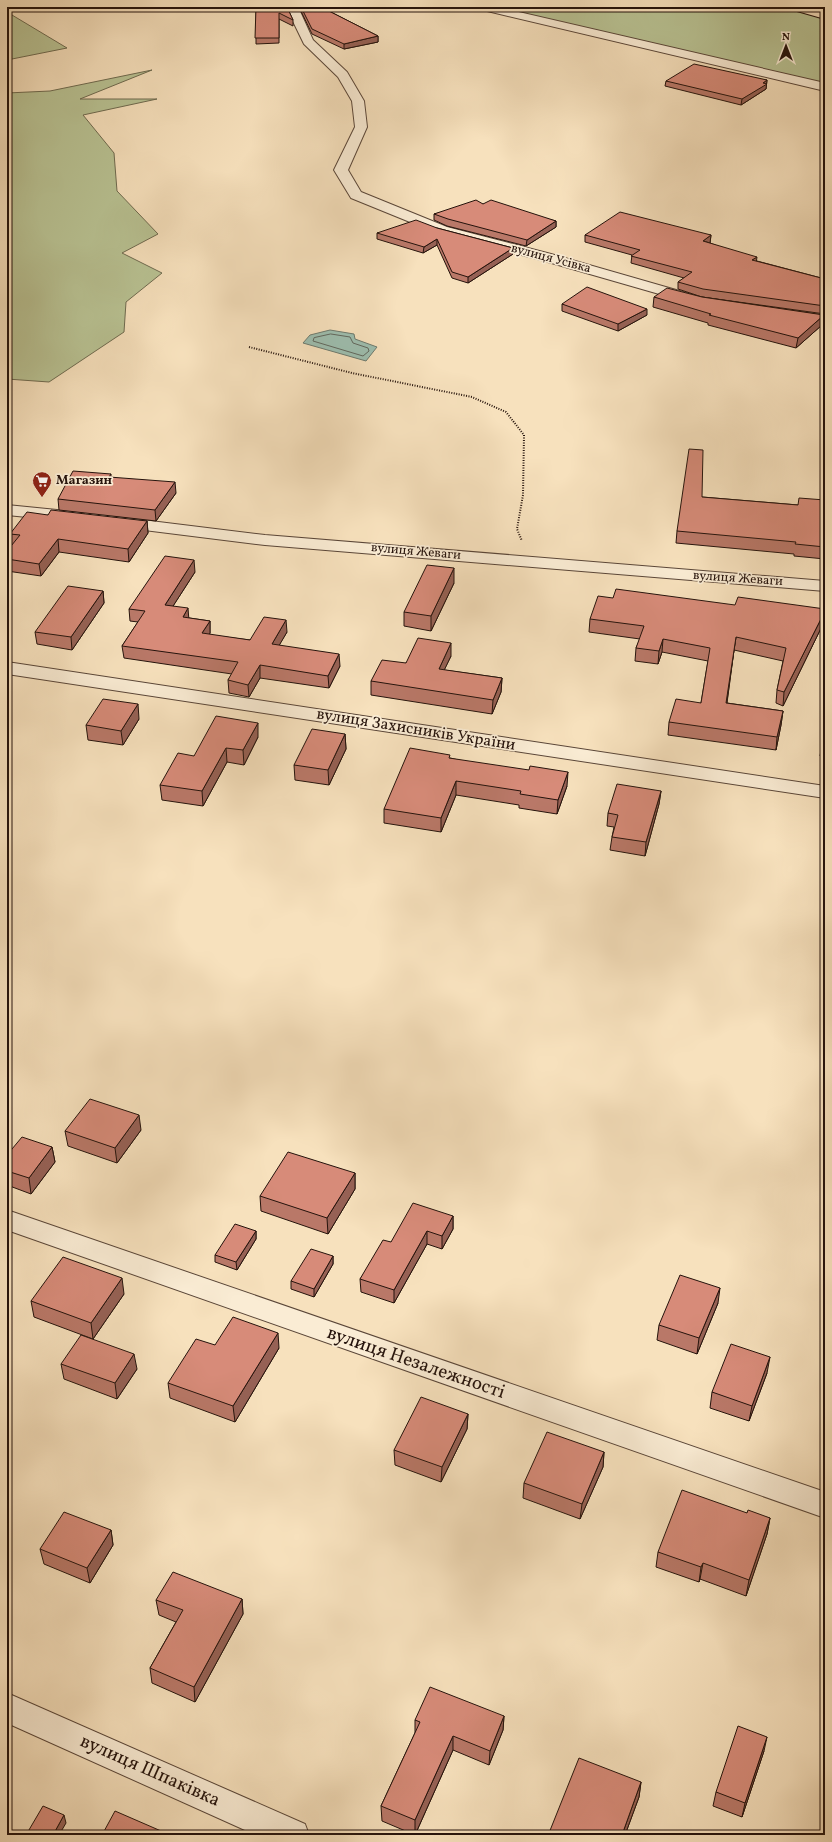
<svg xmlns="http://www.w3.org/2000/svg" width="832" height="1842" viewBox="0 0 832 1842" font-family="Vollkorn,serif">
	<rect width="100%" height="100%" fill="#f7e1bd"/>
	<filter id="stains"><feTurbulence type="fractalNoise" baseFrequency=".005" numOctaves="4"/><feColorMatrix values="0 0 0 0 .2 0 0 0 0 .09 0 0 0 0 .02 0 0 0 .5 -.17"/></filter>
	<radialGradient id="worn" r=".72"><stop offset=".6" stop-color="#630" stop-opacity="0"/><stop offset="1" stop-color="#630" stop-opacity=".3"/></radialGradient>
	<!-- green -->
	<path fill="#b9c394" stroke="#6f6b50" d="M483,7H825V87Z
		M7,12L67,48L7,60Z
		M152,70L80,99H157L83,115L114,153L117,191L158,234L122,253L162,273L126,302L124,332L49,382L7,379V93L50,91Z"/>
	<!-- water -->
	<path fill="#9dbeaf" stroke="#6d7a6e" d="M330,330L354,334L355,339L377,347L366,361L303,343L310,335Z"/>
	<g fill="none" stroke-linecap="round" stroke-linejoin="round">
		<!-- shore -->
		<path stroke="#61685e" stroke-width="1" d="M331,334L350,337L353,343L368,348L369,351L363,356L313,341L314,338Z"/>
		<!-- minor casing -->
		<g stroke="#5a4638" stroke-width="2">
			<path id="minor" d="M286,7H298L313,40L347,72L364,101L367,127L348,170L361,192L447,227L551,254L697,296L699,299L697,302H687L541,260L437,233L351,198L334,170L355,127L352,101L338,77L304,44Z
				M477,7H497L825,83V91L483,10Z
				M7,505L77,512L83,513L86,517L83,521L77,522L7,515Z
				M118,517L265,535L825,581V591L265,545L112,526L109,522L112,518Z
				M7,662L825,786V798L7,674Z
				M7,1210L825,1492V1518L7,1230Z
				M7,1693L305,1824L309,1835H256L7,1723Z"/>
		</g>
		<!-- primary casing -->
		<g stroke="#25130c" stroke-width="2">
			<path id="primary" d="M788,7H806L825,12V19L790,9Z"/>
		</g>
		<!-- path -->
		<path stroke="#25130c" stroke-width="2" stroke-dasharray="1 1.5" stroke-linecap="butt" d="M249,347L352,373L472,397L506,412L524,435L523,495L517,529L522,541"/>
		<!-- minor -->
		<use href="#minor" fill="#faecd4" fill-rule="evenodd"/>
		<!-- primary -->
		<use href="#primary" fill="#f7e1bd" fill-rule="evenodd"/>
	</g>
	<!-- wall -->
	<path fill="#b97868" stroke="#25130c" d="M254,7H287L293,20V26L279,19V43L256,44V8Z
		M299,7H321L378,36V42L344,49L312,34Z
		M767,80L766,89L741,105L665,86L666,81Z
		M483,204L556,221V227L526,246L447,226L434,220V214Z
		M437,228L513,248V254L468,283L452,278L437,245L423,253L377,239V233Z
		M585,235H711L710,243L757,261L825,279V314L702,297L678,289V282L684,278L631,263L632,255L585,242Z
		M654,297H702L824,315L822,325L796,348L708,325V323L653,307Z
		M562,304L647,315L618,331L562,311Z
		M111,474V477L176,493L156,521L59,510L58,499Z
		M702,497L798,505L825,500V559L794,556V554L676,543L677,531Z
		M48,515L147,521L148,533L129,562L59,552L41,576L7,571V551L11,545L10,534Z
		M195,572L173,606L189,618L210,621V633L209,635L250,640L287,632L279,645L340,666L329,688L260,678L249,697L229,693L228,680L232,674L124,658L122,646L138,622L130,621L129,609Z
		M454,583L431,631L404,626V612Z
		M103,591L104,603L72,650L37,644L35,632Z
		M613,598L824,622L783,706L776,703L777,690L783,661L734,650L727,703L783,711L781,725L776,750L668,735L669,722L701,703L708,661L662,652L658,664L635,661L636,648L640,639L589,632L590,619Z
		M451,656L444,670L502,678L501,692L492,714L371,695V681L406,663Z
		M139,719L123,745L88,740L86,725Z
		M825,728V757L820,756Z
		M345,734L346,749L329,785L295,780L294,765Z
		M258,737L244,765L227,762L203,806L162,800L160,785L194,756Z
		M450,758L567,786L557,814L519,808V805L456,795L441,832L384,823V809Z
		M661,791L659,804L645,856L610,850L612,837L614,827L607,826L608,813Z
		M141,1130L117,1163L68,1146L65,1131Z
		M52,1147L55,1162L31,1194L7,1185V1155Z
		M355,1173V1189L328,1234L261,1211L260,1196Z
		M453,1216V1229L442,1249L427,1244L394,1303L361,1292L360,1279L391,1242Z
		M256,1231V1239L237,1270L215,1262V1255Z
		M333,1256V1264L314,1297L291,1289V1281Z
		M124,1294L93,1339L34,1317L31,1301Z
		M718,1303L697,1354L657,1340L659,1325Z
		M215,1345L279,1348L235,1422L170,1398L168,1383Z
		M61,1364L137,1369L117,1399L64,1379Z
		M767,1373L749,1421L710,1408L712,1392Z
		M468,1414L467,1429L441,1482L395,1465L394,1450Z
		M604,1452L603,1467L580,1519L523,1498L524,1483Z
		M747,1513L770,1518L767,1534L746,1596L700,1579L699,1582L656,1567L658,1552Z
		M111,1530L113,1545L90,1583L44,1564L40,1549Z
		M242,1599L243,1614L195,1702L152,1683L150,1668L176,1622L159,1615L156,1600Z
		M504,1716L503,1730L489,1765L453,1750L415,1835L382,1821L381,1806L415,1733V1720Z
		M764,1751L742,1817L713,1806L716,1792Z
		M641,1782L639,1797L625,1835H549V1833Z"/>
	<!-- shaded-wall -->
	<path fill="#966155" stroke="#25130c" d="M378,36V42L344,49V44Z
		M767,80L766,89L741,105L742,99Z
		M556,221V227L526,246L527,240Z
		M711,235L710,243L703,241Z
		M437,239V245L423,253L424,247Z
		M513,248V254L468,283V277Z
		M757,257L756,264L752,260Z
		M647,309V315L618,331V324Z
		M824,315L822,325L796,348L798,338Z
		M175,482L176,493L156,521L155,510Z
		M147,521L148,533L129,562L128,549Z
		M58,539L59,552L41,576L39,564Z
		M194,560L195,572L166,617L165,605Z
		M454,568V583L431,631V616Z
		M103,591L104,603L72,650L71,637Z
		M188,608L189,621L183,617Z
		M825,611L824,622L783,706L784,692Z
		M286,620L287,632L273,656L272,644Z
		M210,621V633L203,646L202,633Z
		M736,637L734,650L725,716L726,703Z
		M663,639L662,652L658,664L659,651Z
		M451,643V656L438,683L439,669Z
		M339,654L340,666L329,688L328,676Z
		M260,665V678L249,697L248,685Z
		M9,670L11,685L7,690V673Z
		M502,678L501,692L492,714L493,700Z
		M138,704L139,719L123,745L121,731Z
		M783,711L781,725L776,750L777,737Z
		M258,723V737L244,765L243,750Z
		M345,734L346,749L329,785L328,770Z
		M226,748L227,762L203,806L202,791Z
		M568,772L567,786L557,814L558,800Z
		M456,781V795L441,832V818Z
		M661,791L659,804L645,856L646,842Z
		M139,1115L141,1130L117,1163L115,1148Z
		M52,1147L55,1162L31,1194L29,1178Z
		M355,1173V1189L328,1234L327,1218Z
		M453,1216V1229L442,1249V1236Z
		M256,1231V1239L237,1270L236,1262Z
		M427,1231V1244L394,1303V1290Z
		M333,1256V1264L314,1297V1289Z
		M122,1278L124,1294L93,1339L91,1323Z
		M720,1288L718,1303L697,1354L699,1338Z
		M278,1333L279,1348L235,1422L233,1406Z
		M134,1354L137,1369L117,1399L115,1383Z
		M770,1357L767,1373L749,1421L752,1406Z
		M468,1414L467,1429L441,1482L442,1467Z
		M604,1452L603,1467L580,1519L582,1504Z
		M770,1518L767,1534L746,1596L749,1580Z
		M111,1530L113,1545L90,1583L87,1568Z
		M703,1563L700,1579L699,1582L701,1567Z
		M242,1599L243,1614L195,1702L194,1687Z
		M504,1716L503,1730L489,1765L490,1751Z
		M453,1736V1750L415,1835V1820Z
		M767,1737L764,1751L742,1817L745,1803Z
		M641,1782L639,1797L625,1835H622Z
		M64,1815L66,1823L59,1835H53Z"/>
	<!-- building -->
	<path fill="#d78b79" stroke="#25130c" d="M256,7H287L293,20L279,13V38H255Z
		M301,7H321L378,36L344,44L312,29Z
		M694,64L767,80L763,83L767,84L742,99L666,81Z
		M476,200L483,204L491,200L556,221L527,240L448,219L434,214Z
		M620,212L711,235L703,241L757,257L752,260L825,279V306L703,289L678,282L692,272L631,256L640,250L585,235Z
		M416,220L437,228L513,248L468,277L452,272L437,239L424,247L377,233Z
		M587,287L647,309L618,324L562,304Z
		M667,288L702,297L824,315L798,338L709,315L711,314L654,297Z
		M689,449L703,450L702,497L798,505L799,498L825,500V547L795,544L796,542L677,531Z
		M73,471L111,474L109,477L175,482L155,510L58,499Z
		M51,510L147,521L128,549L58,539L39,564L7,559V551L20,535L10,534L27,512L48,515Z
		M165,556L194,560L165,605L188,608L183,617L210,621L202,633L250,640L264,617L286,620L272,644L339,654L328,676L260,665L248,685L228,680L238,662L122,646L145,611L129,609Z
		M427,565L454,568L431,616L404,612Z
		M68,586L103,591L71,637L35,632Z
		M616,589L735,605L738,597L825,609V611L784,692L777,690L786,648L736,637L726,703L783,711L777,737L669,722L676,699L701,703L710,648L663,639L659,651L636,648L644,626L590,619L598,596L613,598Z
		M418,638L451,643L439,669L502,678L493,700L371,681L382,660L406,663Z
		M103,699L138,704L121,731L86,725Z
		M216,716L258,723L243,750L226,748L202,791L160,785L178,753L194,756Z
		M825,728V742H822Z
		M312,729L345,734L328,770L294,765Z
		M410,748L450,755L449,758L529,770L530,766L568,772L558,800L520,794L521,791L456,781L441,818L384,809Z
		M617,784L661,791L646,842L612,837L618,815L608,813Z
		M90,1099L139,1115L115,1148L65,1131Z
		M22,1137L52,1147L29,1178L7,1171V1155Z
		M288,1152L355,1173L327,1218L260,1196Z
		M413,1203L453,1216L442,1236L427,1231L394,1290L360,1279L383,1240L391,1242Z
		M235,1224L256,1231L236,1262L215,1255Z
		M311,1249L333,1256L314,1289L291,1281Z
		M63,1257L122,1278L91,1323L31,1301Z
		M680,1275L720,1288L699,1338L659,1325Z
		M233,1317L278,1333L233,1406L168,1383L196,1339L215,1345Z
		M81,1335L134,1354L115,1383L61,1364Z
		M731,1344L770,1357L752,1406L712,1392Z
		M421,1397L468,1414L442,1467L394,1450Z
		M547,1432L604,1452L582,1504L524,1483Z
		M682,1490L747,1513L748,1510L770,1518L749,1580L703,1563L701,1567L658,1552Z
		M64,1512L111,1530L87,1568L40,1549Z
		M173,1572L242,1599L194,1687L150,1668L183,1610L156,1600Z
		M430,1687L504,1716L490,1751L453,1736L415,1820L381,1806L420,1722L415,1720Z
		M738,1726L767,1737L745,1803L716,1792Z
		M579,1758L641,1782L622,1835H555L549,1833Z
		M43,1806L64,1815L53,1835H26Z
		M115,1811L168,1834L167,1835H102Z"/>
	<!-- icons -->
	<defs>
		<g id="supermarket-pin" transform="scale(1)"><path d="M0 17L-7.5 6A9.5 9.5 0 1 1 7.5 6Z" fill="#8f2418" stroke="#faecd4"/><path d="M-6-5.5h2.5l.6 2H6L4.5 2H-2.5L-4.4-4H-6ZM-1.5 3.2a1.3 1.3 0 1 0 .1 0ZM3 3.2a1.3 1.3 0 1 0 .1 0Z" fill="#fff"/></g>
	</defs>
	<g fill-rule="evenodd">
		<use href="#supermarket-pin" x="42" y="481"/>
	</g>
	<g text-anchor="middle" dominant-baseline="central" stroke-width="3.5" stroke-linejoin="round" paint-order="stroke">
		<!-- far-street labels -->
		<g font-size="13" fill="#25130c" stroke="#faecd4">
			<text transform="translate(551 259) rotate(15)">вулиця Усівка</text>
			<text transform="translate(416 552) rotate(5)">вулиця Жеваги</text>
			<text transform="translate(738 579) rotate(4)">вулиця Жеваги</text>
		</g>
		<!-- far-poi labels -->
		<g font-size="13" font-weight="bold" fill="#25130c" stroke="#faecd4" text-anchor="start">
			<text x="56" y="481">Магазин</text>
		</g>
		<!-- street labels -->
		<g font-size="16" fill="#25130c" stroke="#faecd4">
			<text transform="translate(416 730) rotate(9)">вулиця Захисників України</text>
		</g>
		<!-- near-street labels -->
		<g font-size="19" fill="#25130c" stroke="#faecd4">
			<text transform="translate(416 1363) rotate(19)">вулиця Незалежності</text>
			<text transform="translate(150 1771) rotate(24)">вулиця Шпаківка</text>
		</g>
	</g>
	<!-- margin -->
	<rect width="832" height="1842" fill="none" stroke="#f7e1bd" stroke-width="24"/>
	<rect x="8" y="8" width="816" height="1826" fill="none" stroke="#25130c" stroke-width="2"/>
	<rect x="12" y="12" width="808" height="1818" fill="none" stroke="#25130c"/>
	<!-- north arrow -->
	<g transform="translate(786 46)" stroke="#faecd4" stroke-width="3" paint-order="stroke">
	<path d="M0-3L7 15L0 10L-7 15Z" fill="#25130c"/>
	<text y="-6" font-size="11" font-weight="bold" text-anchor="middle" fill="#25130c">N</text>
	</g>
	<rect width="100%" height="100%" filter="url(#stains)"/>
	<rect width="100%" height="100%" fill="url(#worn)"/>
</svg>
